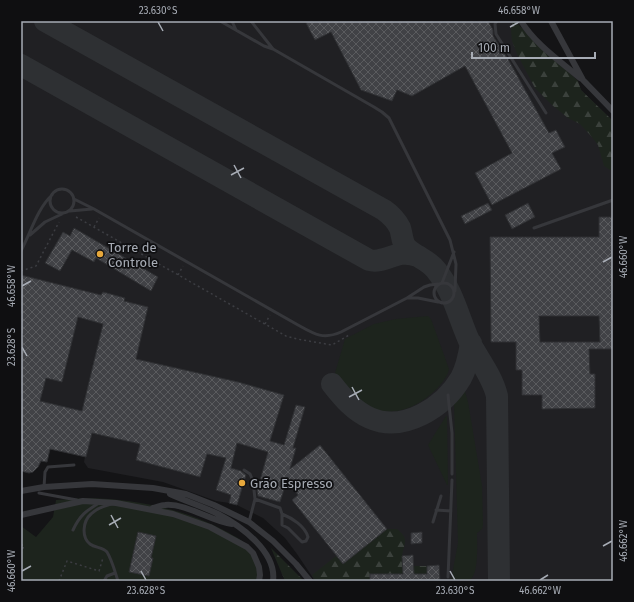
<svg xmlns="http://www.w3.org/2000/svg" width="634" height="602" viewBox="0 0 634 602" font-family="'Fira Sans',sans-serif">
	<defs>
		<pattern id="forest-firs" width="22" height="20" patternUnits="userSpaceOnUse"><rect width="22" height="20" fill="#1d241d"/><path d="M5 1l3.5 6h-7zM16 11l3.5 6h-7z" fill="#3b413c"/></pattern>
		<pattern id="building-cross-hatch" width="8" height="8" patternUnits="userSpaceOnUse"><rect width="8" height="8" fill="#414246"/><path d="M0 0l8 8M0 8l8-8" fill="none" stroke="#5a5b5e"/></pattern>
	</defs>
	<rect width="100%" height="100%" fill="#141416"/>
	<!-- built -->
	<path fill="#202023" d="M21,21H515L535,42L578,81L581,90L613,121V581H315L297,554L285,538L263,518L237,505L229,503L216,501L163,482L88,468L84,462L85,457L50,449L47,462L41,461L38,467L33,472L29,473L21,471Z"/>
	<!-- green -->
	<path fill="#1d241d" d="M428,316L431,319L449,369C448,374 446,377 444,380C430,400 399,419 375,409C359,402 349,391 338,378L335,373L345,339L374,324L396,319Z
		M464,388L468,402L482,486L483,525L482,529L477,533C477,543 479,574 470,580C466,583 456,580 451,580L458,543L454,402Z
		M446,416H447L448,485H447L428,445Z
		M84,498C133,498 186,509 229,533C238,538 247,543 253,552C257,558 259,573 261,581H21V526L36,537L53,517L56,500Z"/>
	<!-- forest -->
	<path fill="url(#forest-firs)" d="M513,21H515L535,42L578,81L581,90L613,121V170H610L604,166L598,145L591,136L580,124L568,118L552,105L535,88L517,54L512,41L511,30Z
		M387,529H397C410,539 404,543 402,556C402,559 402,563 403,566H427L428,581H422V574H370V581H315L312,575L336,556L343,564Z
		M271,548L304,581H285Z"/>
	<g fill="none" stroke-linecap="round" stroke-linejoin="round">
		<!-- taxiway -->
		<path stroke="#2e3033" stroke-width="22" d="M45,21L384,210C391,215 396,220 400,228C402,234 402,241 405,246C413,256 428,259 436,270C454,292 459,320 471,345C480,361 493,378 497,396L499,581
			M21,65L369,260C380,263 390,256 401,254C407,253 412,254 418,256
			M332,384C343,398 354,411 370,418C404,433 444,407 461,378C467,367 469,356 471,343"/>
	</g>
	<!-- building -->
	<path fill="url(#building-cross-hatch)" stroke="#2e2f32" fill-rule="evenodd" d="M309,21H488L493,30V36L508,59L549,133L556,130L565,147L552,153L561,169L492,205L475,173L512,153L465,66L412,96L397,90L392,101L361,90L331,32L315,40L306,23Z
		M488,203L492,210L465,224L461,216Z
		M528,203L535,217L512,229L505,215Z
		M599,217H613V349H589L590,374H595V408L542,409V395H522V370H516V342H491L490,237H599ZM539,316H599L600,342H540Z
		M74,228L158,277L151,291L96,258L94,262L72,250L60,271L45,263L63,232L70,236Z
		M21,275L101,295L103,292L125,298L124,301L148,307L136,359L238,382L284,395L270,441L284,445L296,405L305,407L293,448H296L290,469L320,445L387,529L343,564L292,500L298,495L287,480L280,502L258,496L257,491L268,452L237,443L231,468L241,471L246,475L237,505L229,503L231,495L216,490L226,458L207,454L200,477L136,460L140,444L92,433L86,457L50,449L47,462L41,461L38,467L33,472L29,473L21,471V343L23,334L21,333ZM78,317L103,324L82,411L40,401L46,378L62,382Z
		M138,532L156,536L151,558H153L149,576L129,572Z
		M422,532V543L411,544V533Z
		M413,555L414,574H427V566L439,565L440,581H370V574H403L402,556Z"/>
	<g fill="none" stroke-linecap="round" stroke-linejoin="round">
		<!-- path -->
		<path stroke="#3c3d42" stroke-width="1.5" stroke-dasharray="2 3" stroke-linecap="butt" d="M76,217L286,336L297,339L332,345L349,335
			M94,227L99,218
			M21,271L36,266L59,222
			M178,275L183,266
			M265,324L270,315
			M21,545H24L21,554
			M59,581L67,561L99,571L103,558"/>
		<!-- lane -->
		<path stroke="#36373b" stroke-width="3" d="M220,21L264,46L273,49L374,107L382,112L389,118L450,240L456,264L455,291
			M232,21L236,30
			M251,21L273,49
			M497,21L495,24L496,34L546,113
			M50 201a12 12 0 1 1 24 0a12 12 0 1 1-24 0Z
			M74,199L94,209L298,325C314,334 323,340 341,332L407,298L424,287L430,285L438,284
			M70,211L92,209
			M534,228L613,200
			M30,235L45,222L62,214
			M21,251C31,232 37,209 52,195
			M434 293a10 10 0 1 1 20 0a10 10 0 1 1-20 0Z
			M442,283L454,252
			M407,298H418L438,302
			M448,395L452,433V474
			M244,470L250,474L253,481L255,499L249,522
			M44,487L45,472L48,467L74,465
			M39,493L77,500
			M255,499L280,508L282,514C292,518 305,526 308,537L306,541L302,542L288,528L282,525V514
			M111,504C104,506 96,509 91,514C83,521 81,537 90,544C95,548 103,547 107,552C112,560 115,572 118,581
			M436,510L451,511
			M433,522L441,496
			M73,530C80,515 86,511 99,503
			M448,577L452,480
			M104,581L107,576L115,573"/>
		<!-- street -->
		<path stroke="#36373b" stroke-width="6" d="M521,21C535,44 560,61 580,78
			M551,21L583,80L613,111
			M21,491L44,487L92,484L153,488L186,494L214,505L249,522L273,541L296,564L310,581
			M170,494C185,501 202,506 218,514C241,526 277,552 273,581
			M153,508C157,507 161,505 165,505C187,503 212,522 232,524
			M21,515L83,501L116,503L173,514L210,527L247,547L253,553L259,567L260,575L259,581"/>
	</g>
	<!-- ticks -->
	<path fill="none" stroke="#a7acb5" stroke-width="1.5" d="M158,22L163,31M510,27L519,22M234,165L241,178M231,175L244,168M603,262L612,257M22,286L31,281M22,347L27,356M352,387L359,400M349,397L362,390M111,515L118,528M109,525L121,518M603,546L612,541M22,571L31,566M141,571L146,580M450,571L455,580M540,580L548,575"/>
	<!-- markers -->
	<g fill="#e7a83c" stroke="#0f0f11" stroke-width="1.5">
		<circle cx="100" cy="254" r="4"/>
		<circle cx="242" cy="483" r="4"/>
	</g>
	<g text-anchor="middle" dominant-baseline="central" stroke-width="3.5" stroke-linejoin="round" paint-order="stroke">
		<!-- poi labels -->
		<g font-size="13" fill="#a7acb5" stroke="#0f0f11" text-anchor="start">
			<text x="108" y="247">Torre de<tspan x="108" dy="15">Controle</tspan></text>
			<text x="250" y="483">Grão Espresso</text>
		</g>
	</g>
	<!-- border -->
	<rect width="634" height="602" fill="none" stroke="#0f0f11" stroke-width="44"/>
	<!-- scale -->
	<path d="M472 52v6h123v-6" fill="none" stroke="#a7acb5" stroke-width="2"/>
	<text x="478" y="52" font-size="12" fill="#a7acb5" stroke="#0f0f11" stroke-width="3" paint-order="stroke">100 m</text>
	<rect x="22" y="22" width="590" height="558" fill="none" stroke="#a7acb5" stroke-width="1.5"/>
	<g font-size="10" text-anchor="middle" fill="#a7acb5">
		<text x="158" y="14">23.630°S</text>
		<text x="519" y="14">46.658°W</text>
		<text transform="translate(623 257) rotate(-90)" y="4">46.660°W</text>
		<text transform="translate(11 286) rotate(-90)" y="4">46.658°W</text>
		<text transform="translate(11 347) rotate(-90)" y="4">23.628°S</text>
		<text transform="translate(623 541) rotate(-90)" y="4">46.662°W</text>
		<text transform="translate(11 571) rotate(-90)" y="4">46.660°W</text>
		<text x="146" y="594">23.628°S</text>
		<text x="455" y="594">23.630°S</text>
		<text x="540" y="594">46.662°W</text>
	</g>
</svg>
